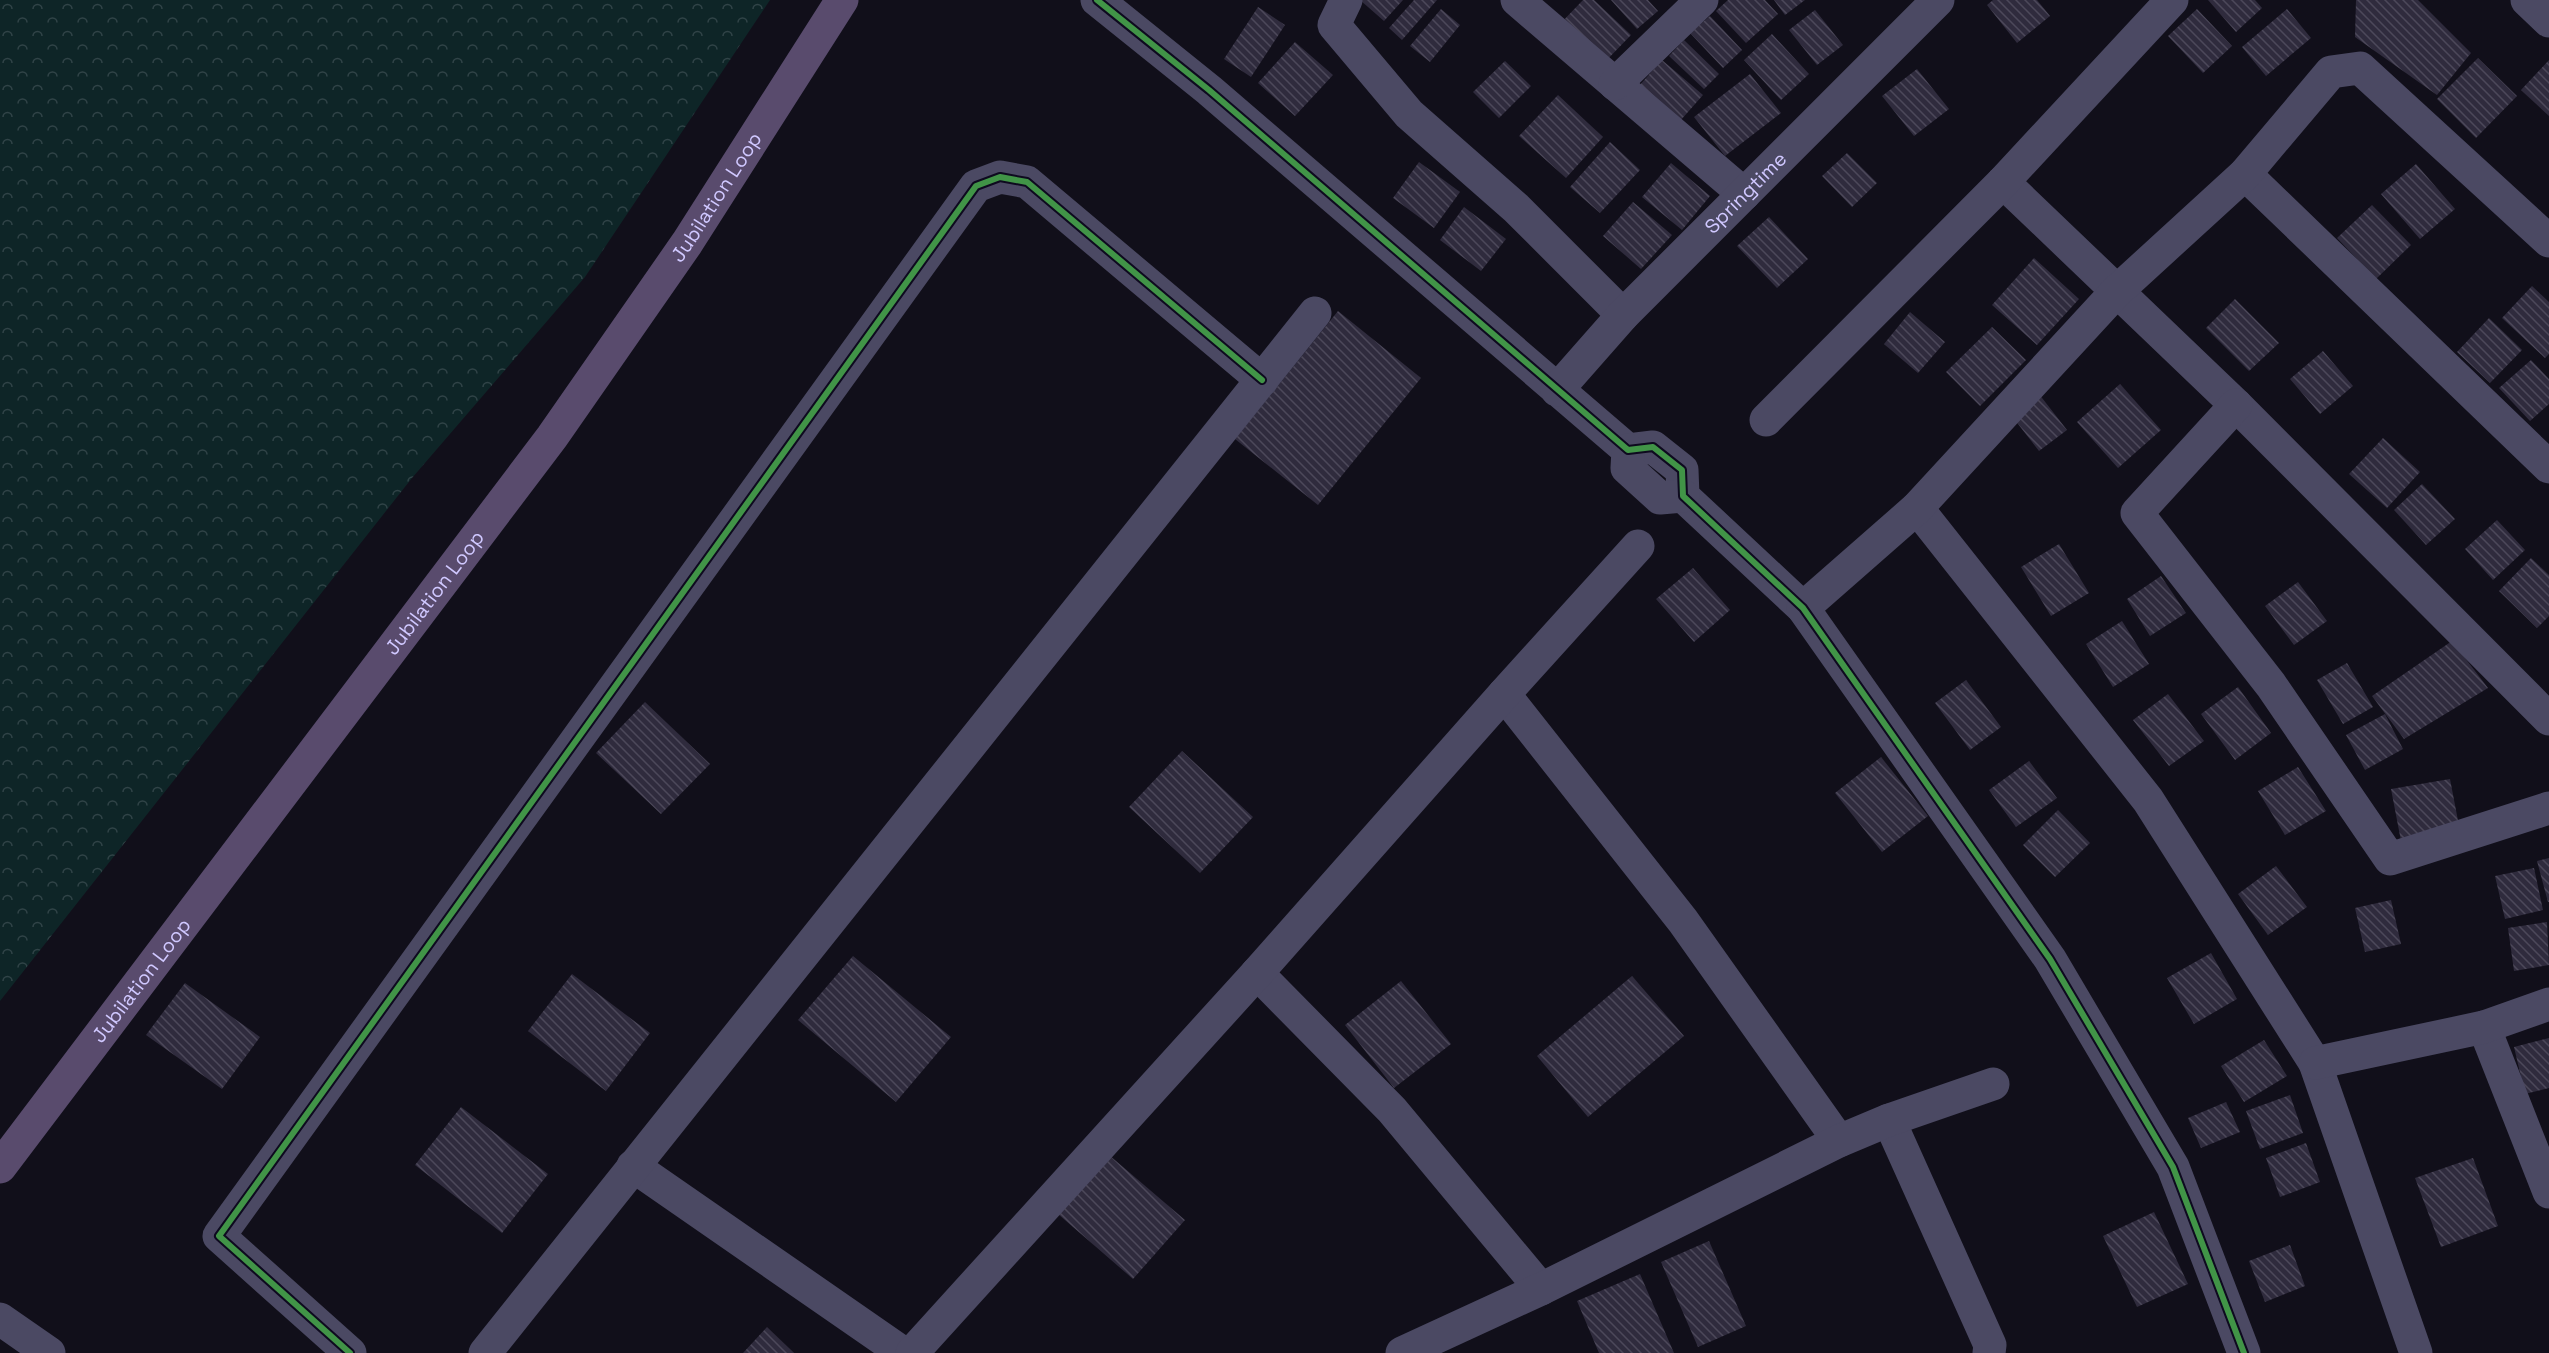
<svg xmlns="http://www.w3.org/2000/svg" width="2549" height="1353" viewBox="0 0 2549 1353" font-family="'Space Grotesk',sans-serif">
	<defs>
		<pattern id="forest-crowns" width="20" height="18" patternUnits="userSpaceOnUse" patternTransform="scale(1.5)"><rect width="20" height="18" fill="#0e2527"/><path d="M2 6a3 3 0 1 1 6 0M12 15a3 3 0 1 1 6 0" fill="none" stroke="#304347"/></pattern>
		<pattern id="building-back-hatch" width="6" height="6" patternUnits="userSpaceOnUse" patternTransform="scale(1.5)"><rect width="6" height="6" fill="#2f2b3d"/><path d="M-1 5l2 2M0 0l6 6M5-1l2 2" fill="none" stroke="#4c485a"/></pattern>
	</defs>
	<rect width="100%" height="100%" fill="#110f1a"/>
	<!-- forest -->
	<path fill="url(#forest-crowns)" d="M0,0H770L585,277L412,478L0,1001Z"/>
	<!-- building -->
	<path fill="url(#building-back-hatch)" d="M1360,0H1403L1384,21Z
		M1414,0H1437L1402,40L1389,28Z
		M1583,0H1594L1631,35L1599,68L1557,27Z
		M1611,0H1648L1658,11L1637,29Z
		M1728,0H1765L1778,14L1746,43L1716,11Z
		M1774,0H1805L1785,15Z
		M1993,0H2037L2050,16L2017,43L1987,5Z
		M2208,0H2255L2262,8L2236,32Z
		M2356,0H2418L2471,53L2437,95L2355,37Z
		M1258,7L1285,25L1251,77L1224,59Z
		M1441,9L1460,25L1430,62L1410,46Z
		M2197,9L2232,46L2203,73L2168,36Z
		M2287,9L2311,38L2266,76L2242,47Z
		M1815,10L1843,45L1817,65L1789,30Z
		M1710,16L1742,50L1723,68L1690,33Z
		M1772,34L1809,74L1781,100L1744,60Z
		M1684,40L1719,74L1704,89L1669,56Z
		M1295,42L1333,75L1295,116L1258,83Z
		M2478,58L2517,96L2476,138L2437,99Z
		M1662,60L1703,95L1680,121L1639,86Z
		M2549,60V116L2521,90Z
		M1505,61L1531,86L1499,118L1473,92Z
		M1917,69L1949,109L1914,136L1882,96Z
		M1750,74L1781,113L1725,156L1694,117Z
		M1558,95L1603,137L1566,178L1519,136Z
		M1610,142L1640,170L1600,213L1570,187Z
		M1847,153L1877,183L1852,207L1822,176Z
		M1419,162L1460,192L1434,228L1393,198Z
		M1671,163L1710,196L1682,230L1642,197Z
		M2416,164L2455,209L2420,239L2381,194Z
		M1633,202L1672,235L1641,269L1603,236Z
		M2372,205L2411,245L2376,279L2337,238Z
		M1464,207L1506,239L1481,271L1440,240Z
		M1769,217L1808,259L1777,288L1737,246Z
		M2034,258L2079,299L2037,345L1992,305Z
		M2532,286L2549,302V354L2545,358L2502,318Z
		M2235,299L2279,343L2249,371L2206,328Z
		M1338,311L1421,378L1318,505L1235,439Z
		M1910,312L1945,342L1918,373L1884,344Z
		M2489,318L2522,350L2490,383L2457,352Z
		M1992,327L2026,360L1980,406L1946,372Z
		M2323,351L2353,386L2320,414L2290,379Z
		M2531,360L2549,379V404L2530,421L2499,388Z
		M2120,384L2161,430L2118,468L2077,422Z
		M2039,394L2067,430L2039,451L2011,415Z
		M2383,438L2420,472L2387,508L2349,474Z
		M2422,484L2455,519L2426,545L2394,510Z
		M2497,520L2525,550L2493,580L2465,549Z
		M2059,544L2089,593L2051,616L2021,567Z
		M2531,558L2549,575V616L2537,628L2499,591Z
		M1693,568L1730,610L1694,642L1656,599Z
		M2161,576L2186,613L2150,636L2127,599Z
		M2298,582L2327,621L2294,645L2265,606Z
		M2122,621L2149,664L2113,687L2086,644Z
		M2452,641L2488,688L2404,739L2372,696Z
		M2347,663L2373,707L2343,724L2317,680Z
		M1966,680L2001,727L1970,750L1935,703Z
		M2238,687L2271,733L2235,760L2201,714Z
		M2168,694L2204,741L2169,766L2133,720Z
		M645,702L710,764L661,814L596,753Z
		M2385,714L2403,749L2365,770L2346,735Z
		M1182,751L1253,817L1200,873L1129,807Z
		M1881,757L1928,816L1882,852L1835,793Z
		M2029,761L2057,798L2016,827L1989,790Z
		M2298,767L2326,811L2285,835L2258,791Z
		M2450,779L2460,831L2401,841L2391,789Z
		M2058,810L2090,843L2055,877L2023,845Z
		M2549,858V902H2548L2537,861Z
		M2276,866L2307,907L2268,935L2238,894Z
		M2534,868L2543,910L2505,919L2495,876Z
		M2391,900L2401,944L2365,952L2355,908Z
		M2547,922L2549,965L2514,971L2508,928Z
		M2211,953L2237,999L2194,1024L2167,978Z
		M853,956L951,1037L896,1102L798,1020Z
		M572,974L650,1033L606,1091L528,1031Z
		M1632,976L1684,1036L1588,1117L1537,1056Z
		M1401,981L1451,1044L1394,1088L1345,1025Z
		M185,983L260,1037L222,1089L146,1035Z
		M2549,1038V1088L2525,1094L2514,1047Z
		M2264,1040L2287,1076L2244,1102L2221,1066Z
		M2290,1095L2303,1133L2260,1149L2246,1111Z
		M2226,1102L2240,1132L2201,1148L2188,1118Z
		M461,1107L548,1174L502,1233L415,1165Z
		M2306,1143L2320,1182L2280,1197L2266,1158Z
		M1109,1155L1185,1220L1133,1279L1058,1214Z
		M2473,1158L2498,1226L2441,1247L2415,1178Z
		M2154,1212L2188,1284L2137,1307L2103,1236Z
		M1709,1241L1746,1326L1698,1347L1661,1262Z
		M2290,1245L2305,1286L2265,1302L2249,1261Z
		M1640,1274L1674,1353H1599L1577,1301Z
		M767,1327L794,1353H743Z"/>
	<g fill="none" stroke-linecap="round" stroke-linejoin="round">
		<!-- minor -->
		<g stroke="#4b4963" stroke-width="33">
			<path d="M1097,0L1209,90L1628,450L1653,447L1682,470L1683,496L1803,608L2050,959L2173,1167L2244,1353"/>
			<path d="M1346,0L1334,25L1409,114L1516,208L1623,315"/>
			<path d="M1517,0L1744,194"/>
			<path d="M2527,0L2549,21"/>
			<path d="M1615,84L1702,0"/>
			<path d="M2245,174L2549,467"/>
			<path d="M2003,182L2236,405L2549,719"/>
			<path id="s1" d="M1557,390L1623,315L1938,0"/>
			<path d="M2236,405L2137,513L2271,685L2390,859L2549,808"/>
			<path d="M1766,420L2003,182L2172,0"/>
			<path d="M1628,450L1627,468L1660,498L1683,496"/>
			<path d="M1917,508L2148,800L2315,1063L2416,1353"/>
			<path d="M1803,608L1917,508L2116,292L2245,174L2331,72L2360,68L2549,241"/>
			<path d="M1504,694L1683,921L1839,1141"/>
			<path d="M1257,973L1392,1110L1541,1289"/>
			<path d="M2484,1027L2549,1192"/>
			<path d="M2315,1063L2484,1027L2549,1004"/>
			<path d="M1889,1120L1990,1345L1989,1353"/>
			<path d="M633,1166L903,1353"/>
			<path d="M0,1319L49,1353"/>
			<path d="M350,1353L219,1236L976,186L1000,177L1027,182L1262,380"/>
			<path d="M485,1353L1315,313"/>
			<path d="M912,1353L1257,973L1504,694L1638,546"/>
			<path d="M1402,1353L1541,1289L1839,1141L1889,1120L1993,1084"/>
		</g>
		<!-- major -->
		<path stroke="#594b6d" stroke-width="33" id="s2" d="M0,1167L552,437L687,243L842,0"/>
		<!-- cycleway casing -->
		<g stroke="#0e0a1f" stroke-width="10">
			<path id="cycleway" d="M1097,0L1209,90L1628,450L1653,447L1682,470L1683,496L1803,608L2050,959L2173,1167L2244,1353
				M350,1353L219,1236L976,186L1000,177L1027,182L1262,380"/>
		</g>
		<!-- cycleway -->
		<use href="#cycleway" stroke="#419447" stroke-width="6"/>
	</g>
	<g text-anchor="middle" dominant-baseline="central" stroke-width="5" stroke-linejoin="round" paint-order="stroke">
		<!-- street labels -->
		<g font-size="20" fill="#d0c8ff" stroke="#0e0a1f">
			<text stroke="none"><textPath href="#s1" startOffset="273">Springtime</textPath></text>
			<text stroke="none"><textPath href="#s2" startOffset="1206">Jubilation Loop</textPath></text>
			<text stroke="none"><textPath href="#s2" startOffset="720">Jubilation Loop</textPath></text>
			<text stroke="none"><textPath href="#s2" startOffset="234">Jubilation Loop</textPath></text>
		</g>
	</g>
</svg>
